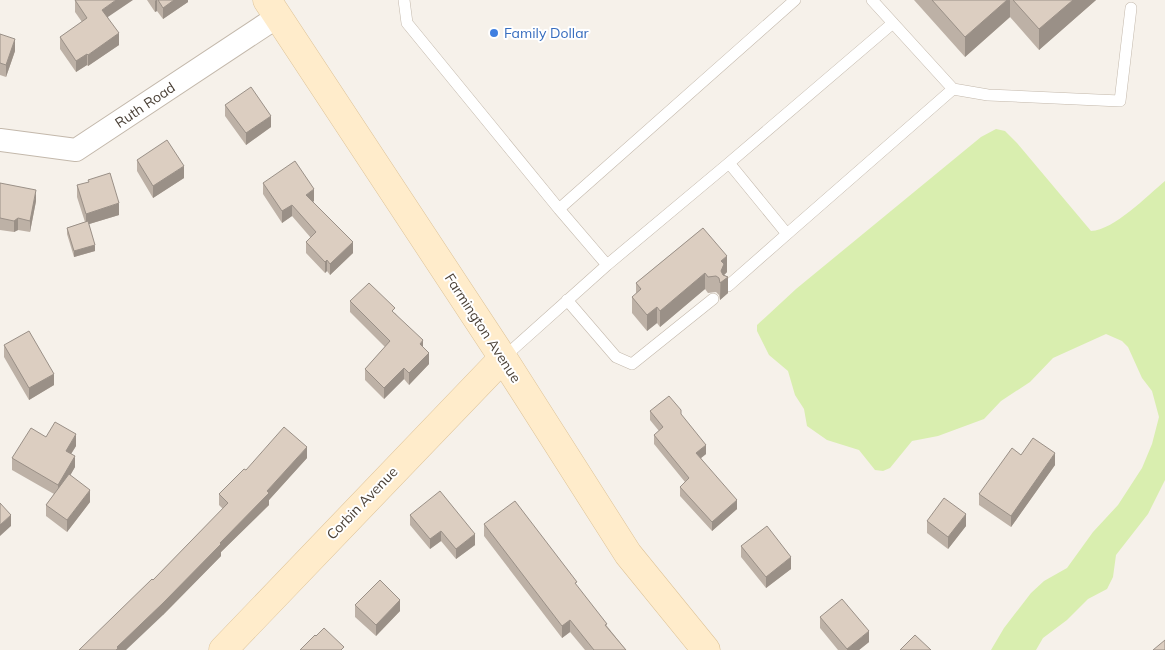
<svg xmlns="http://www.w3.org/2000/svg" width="1165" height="650" viewBox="0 0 1165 650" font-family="Mulish,sans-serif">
	<rect width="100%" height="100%" fill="#f6f1ea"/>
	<!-- green -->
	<path fill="#d9eeaf" d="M996,129L1005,131L1017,143L1091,231C1114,230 1147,196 1165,181V480L1148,514L1116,555L1113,577L1107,589L1088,599L1067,620L1043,638L1036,650H991L1004,628L1031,593L1044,581L1067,568L1093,532L1118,505L1142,468L1152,444L1159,417L1152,391L1142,378L1128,347L1122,341L1106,334L1053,358L1030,382L1001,401L984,419L938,436L912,441L890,468L883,471L875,470L859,450L827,440L807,426L804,409L795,395L788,371L769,355L757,331V325L796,289L981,137Z"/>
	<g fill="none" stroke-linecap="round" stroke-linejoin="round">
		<!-- lane casing -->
		<g stroke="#c3b8ab" stroke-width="12">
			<path id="lane" d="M404,0L407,23L559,209L607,265
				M953,89L988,95L1120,101L1131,8
				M729,163L893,23
				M559,209L795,0
				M728,286L787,234
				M567,300L616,357L632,364L713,299
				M503,358L607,265L729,163L787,234L953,89L872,0"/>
		</g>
		<!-- street casing -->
		<g stroke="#c3b8ab" stroke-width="24">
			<path id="street" d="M0,140L76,150L277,17"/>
		</g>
		<!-- secondary casing -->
		<g stroke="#dec397" stroke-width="29">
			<path id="secondary" d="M267,0L503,358L628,554L706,650
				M223,650L503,358"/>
		</g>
		<!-- lane -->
		<use href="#lane" stroke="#fff" stroke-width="11"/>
		<!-- street -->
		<use href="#street" stroke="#fff" stroke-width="22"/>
		<!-- secondary -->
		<use href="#secondary" stroke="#ffeccb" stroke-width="28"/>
	</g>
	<!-- wall -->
	<path fill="#bdb1a6" d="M75,0L108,17L119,45L88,66L87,65L76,72L60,49V37L82,22L75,12Z
		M147,0H188V2L163,19L157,11L155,12Z
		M914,0H1096L1039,50L1010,17L965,57Z
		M0,34L15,51L6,77L0,75Z
		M225,105L271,127L246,145L225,116Z
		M137,160L184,178L153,198L137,171Z
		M0,183L36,201L30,232L18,230L14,232L0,230Z
		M263,183L314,201L313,202L353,253L330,275L327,271L325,273L306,253V242L311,238L292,216L282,223L263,194Z
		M77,185L119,215L89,224L95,251L74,257L67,234V228L85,222L77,197Z
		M703,228L727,272L724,275L728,293L720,300L719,295L716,292L708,293L705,289L660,327L657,323L647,331L632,313V297L636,294V283Z
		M350,301L395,313L423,347L429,364L409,385L404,379L384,399L365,380V369L385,347L350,312Z
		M4,345L54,385L29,400L4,357Z
		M650,411L681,415L706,454L701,458L737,509L712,531L680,496V487L685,482L654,444V435L659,431L650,420Z
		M46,437L76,446L71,454L75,467L70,475L90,502L67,532L46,516V505L54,494L12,470V458Z
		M1021,455L1055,465L1011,527L979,505V494Z
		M307,458L269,500V505L221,552V556L163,615L153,580L223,509L219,505V494L246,470Z
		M410,515L475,545L456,559L441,541L430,549L410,525Z
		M927,521L966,526L948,549L927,533Z
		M484,524L577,586L607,626L626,650H585L570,632L562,638L484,536Z
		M741,546L791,569L766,588L741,557Z
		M355,605L400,611L376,636L355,617Z
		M820,617L869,642L859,650H838L820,628Z"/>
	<!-- shaded-wall -->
	<path fill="#9a9087" d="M116,0H133L102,21V10Z
		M156,0H157V11L155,12V1Z
		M174,0H188V2L163,19V8Z
		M1007,0H1010V17L965,57V37Z
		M1073,0H1096L1039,50V29Z
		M119,33V45L88,66V55Z
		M15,39V51L6,77V65Z
		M87,54V65L76,72V61Z
		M271,116V127L246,145V133Z
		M184,166V178L153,198V186Z
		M314,189V201L306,207V195Z
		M36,190V201L30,232V221Z
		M119,203V215L86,225V214Z
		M292,205V216L282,223V211Z
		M18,218V230L14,232V221Z
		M353,242V253L330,275V264Z
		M95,245V251L74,257V251Z
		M727,256V272L724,275L728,277V293L720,300L721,261Z
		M327,260V271L325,273V262Z
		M705,273V289L660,327V311Z
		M657,307V323L647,331V315Z
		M423,340V352L420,344Z
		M429,353V364L409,385V373Z
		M404,368V379L384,399V388Z
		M54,374V385L29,400V388Z
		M76,434V446L66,462V451Z
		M706,445V454L696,462V453Z
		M307,447V458L269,500V505L221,552V556L163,615L126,650H116L117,647L220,543Z
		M1055,453V465L1011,527V516Z
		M75,456V467L58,497V485Z
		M90,490V502L67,532V520Z
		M737,500V509L712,531V522Z
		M966,514V526L948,549V537Z
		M11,515V526L0,536V525Z
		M441,531V541L430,549V539Z
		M475,534V545L456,559V549Z
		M791,557V569L766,588V577Z
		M400,600V611L376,636V625Z
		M570,620V632L562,638V626Z
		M869,631V642L859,650H847V649Z"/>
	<!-- building -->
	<path fill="#dccec1" stroke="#9a9087" d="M75,0H116L102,10L119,33L88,55L87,54L76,61L60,37L87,18Z
		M158,0H174L163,8Z
		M932,0H1007L965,37Z
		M1013,0H1073L1039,29Z
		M0,34L15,39L6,65L0,63Z
		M251,87L271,116L246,133L225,105Z
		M167,140L184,166L153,186L137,160Z
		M295,161L314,189L306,195L353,242L330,264L327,260L325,262L306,242L316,232L292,205L282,211L263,183Z
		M110,173L119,203L86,214L77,185L89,182L88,180Z
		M0,183L36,190L30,221L18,218L14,221L0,218Z
		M88,221L95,245L74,251L67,228Z
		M703,228L727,256L721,261L724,264L721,271L723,275L728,277L720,283L719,278L716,276L708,277L705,273L660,311L657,307L647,315L632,297L641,289L636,283Z
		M369,283L395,308L392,311L423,340L420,344L429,353L409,373L404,368L384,388L365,369L390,341L350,301Z
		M29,331L54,374L29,388L4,345Z
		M669,396L681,410V414L706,445L696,453L737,500L712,522L680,487L689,478L654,435L663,427L650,411Z
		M55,422L76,434L66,451L75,456L58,485L12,458L31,428L46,437Z
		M284,427L307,447L267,491L269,493L220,543L221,544L163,603L117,647L118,648L116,650H79L152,579L153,580L228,503L219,494L244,469L246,470Z
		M1033,438L1055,453L1011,516L979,494L1012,448L1021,455Z
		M69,474L90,490L67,520L46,505Z
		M440,491L475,534L456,549L441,531L430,539L410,515Z
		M944,498L966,514L948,537L927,521Z
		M515,501L577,582L575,583L607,624L605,625L626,650H594L570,620L562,626L484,524Z
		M0,503L11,515L0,525Z
		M767,526L791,557L766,577L741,546Z
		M380,580L400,600L376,625L355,605Z
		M842,599L869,631L847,649L820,617Z
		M324,628L344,647L341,650H300L315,635L316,636Z
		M915,635L931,650H900Z
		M1165,640V650H1153Z"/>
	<!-- markers -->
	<circle fill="#3f7fe0" stroke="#fff" stroke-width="2" cx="494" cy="33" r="5"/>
	<g text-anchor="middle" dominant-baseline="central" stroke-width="4" stroke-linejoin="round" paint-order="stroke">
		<!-- shop labels -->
		<g font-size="14" fill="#366cbe" stroke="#fff" text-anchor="start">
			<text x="504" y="33">Family Dollar</text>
		</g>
		<!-- street labels -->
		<g font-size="14" fill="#4b4137" stroke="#fff">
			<text transform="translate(145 105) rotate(-34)">Ruth Road</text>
			<text transform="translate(483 328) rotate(57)">Farmington Avenue</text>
			<text transform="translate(362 503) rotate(-46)">Corbin Avenue</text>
		</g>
	</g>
</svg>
